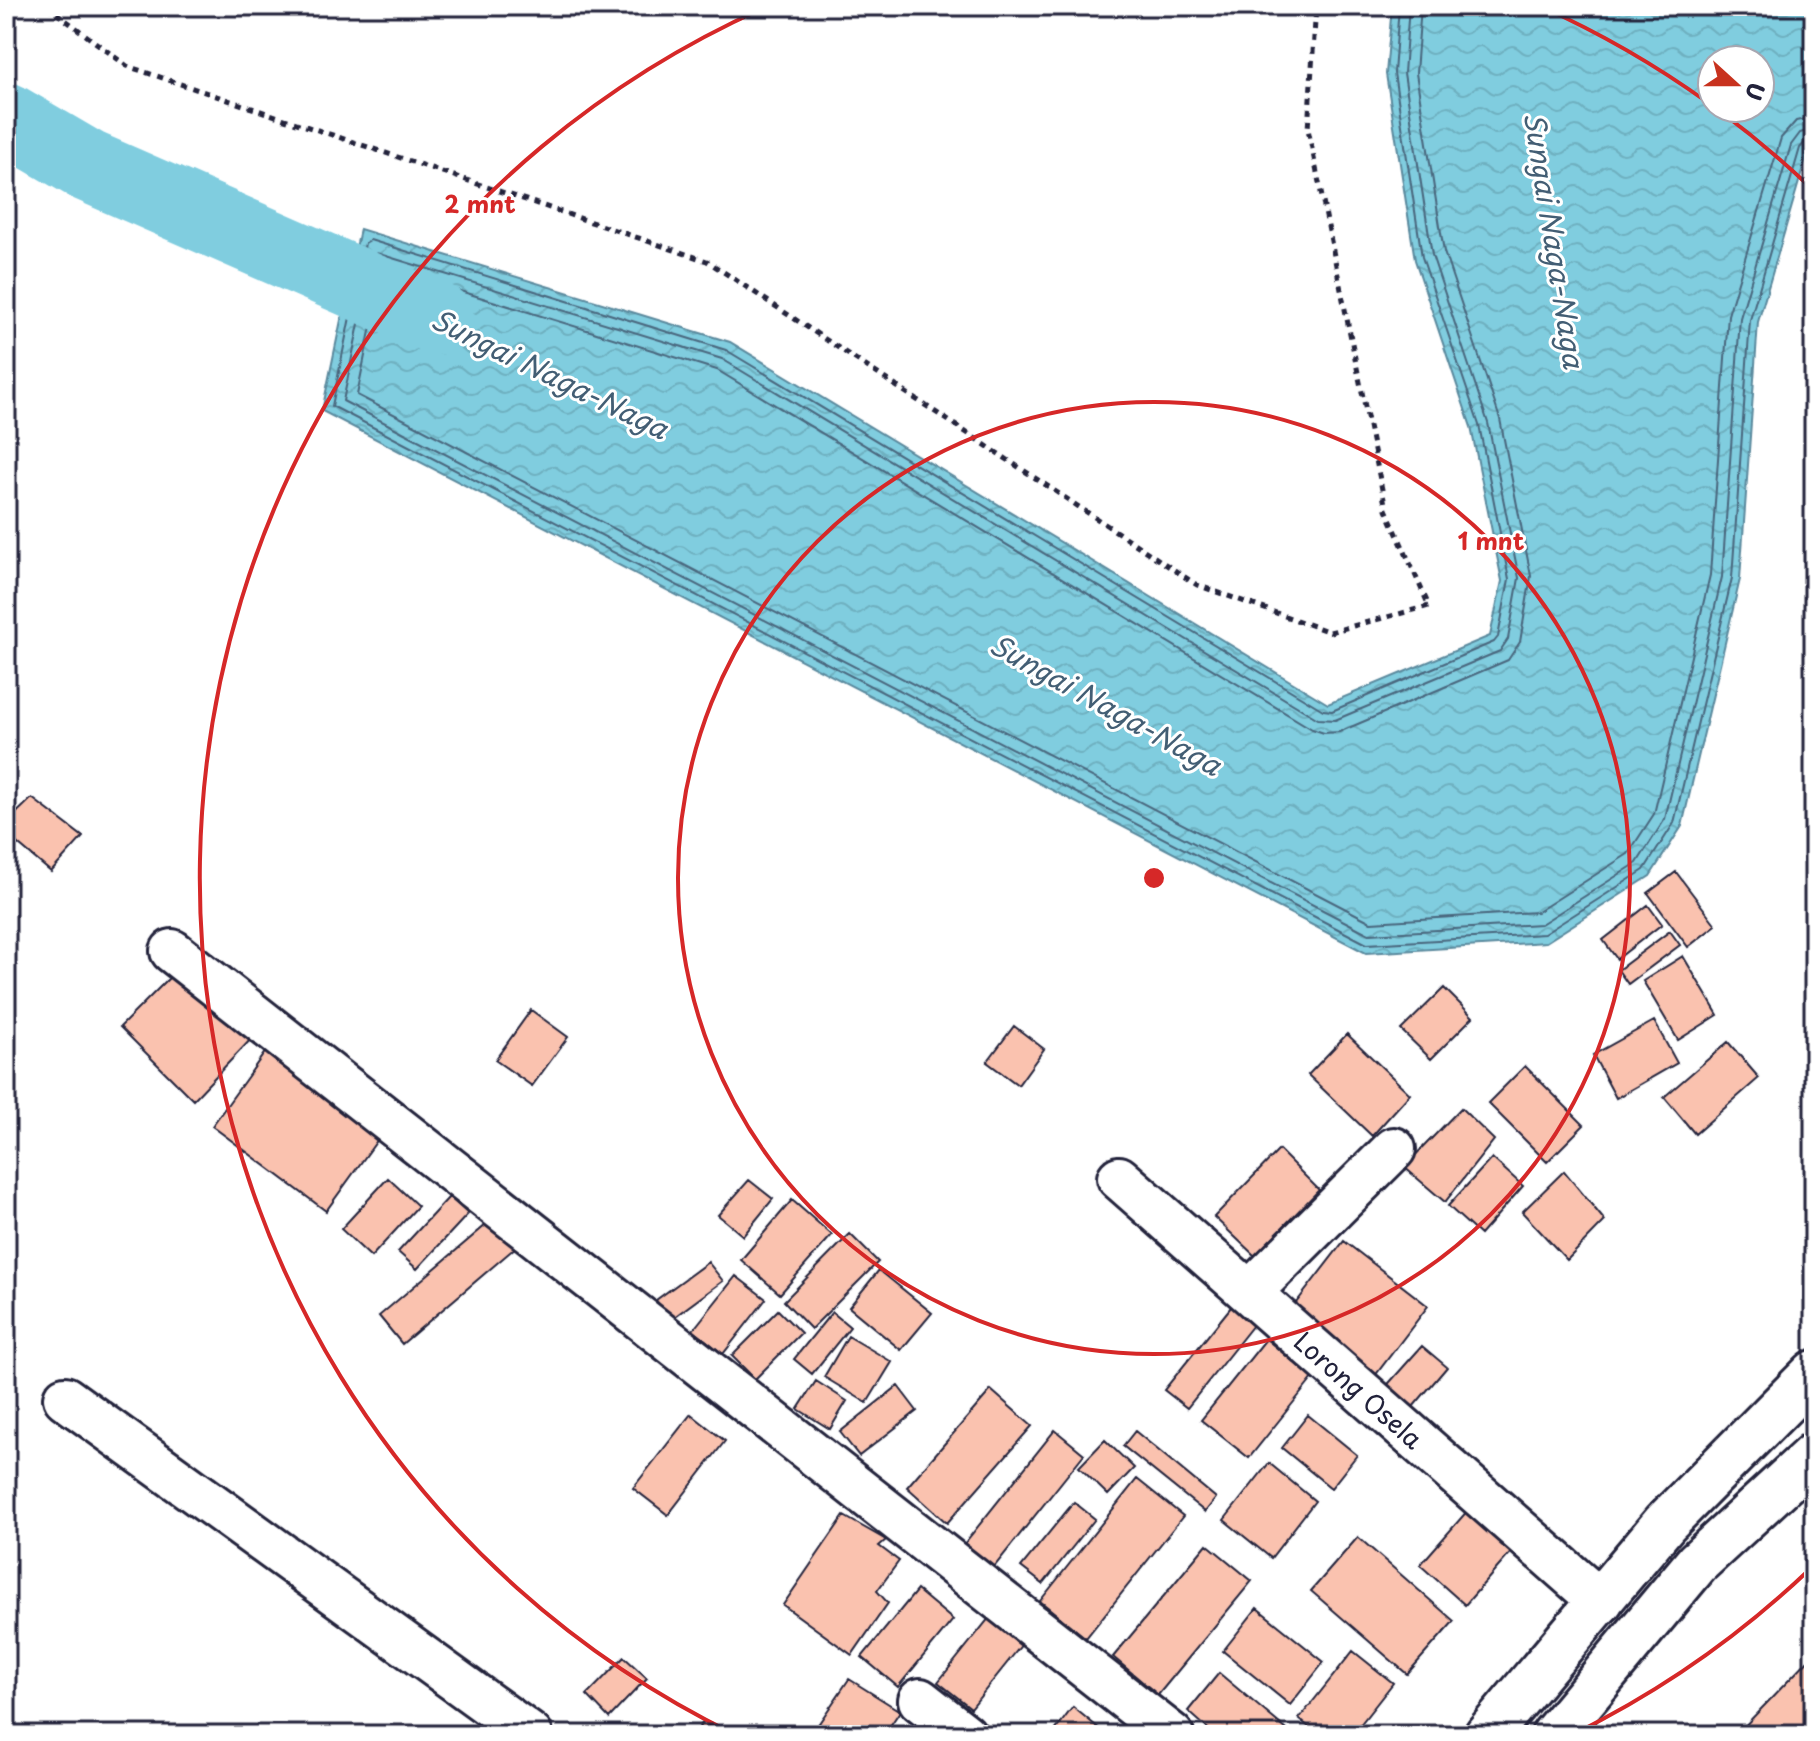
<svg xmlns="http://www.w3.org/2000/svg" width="1820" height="1741" viewBox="0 0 1820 1741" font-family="'Playpen Sans',sans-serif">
	<defs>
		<pattern id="water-waves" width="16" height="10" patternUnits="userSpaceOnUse" patternTransform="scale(2)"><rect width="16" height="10" fill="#80cddf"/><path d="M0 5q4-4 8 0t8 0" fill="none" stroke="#6eb0c0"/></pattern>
	</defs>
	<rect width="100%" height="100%" fill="#fff"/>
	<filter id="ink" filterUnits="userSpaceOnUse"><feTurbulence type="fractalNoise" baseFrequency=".0125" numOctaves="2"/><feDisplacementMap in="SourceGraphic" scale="16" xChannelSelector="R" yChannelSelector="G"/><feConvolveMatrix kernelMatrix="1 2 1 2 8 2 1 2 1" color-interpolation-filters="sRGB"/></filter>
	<g filter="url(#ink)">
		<!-- water -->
		<path fill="url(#water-waves)" stroke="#5a899d" stroke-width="2" fill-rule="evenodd" d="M1392,6H1814V143L1808,151L1758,322L1740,579L1682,826L1650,876L1546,942L1366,953L322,411L360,229L730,342L1328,704L1490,636L1502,581L1471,427L1415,260L1386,74ZM1712,60H1760V108H1712Z"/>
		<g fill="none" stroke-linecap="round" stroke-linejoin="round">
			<!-- shore -->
			<path stroke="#48667d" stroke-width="2" d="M1399,6L1394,73L1422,257L1479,425L1509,579L1498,637L1494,642L1332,711L1323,710L726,350L370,240L365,243L332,406L1367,944L1544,934L1644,870L1674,823L1732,578L1750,320L1800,148L1806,141L1814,139
				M1409,6L1404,73L1432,255L1488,423L1519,578L1508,639L1500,651L1335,720L1318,719L722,359L376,253L373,256L343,401L1369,934L1541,924L1637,863L1665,819L1722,577L1740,318L1791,145L1800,133L1814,129
				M1421,6L1416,73L1444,252L1500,419L1531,576L1520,642L1508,660L1339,732L1324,733L1312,729L717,370L385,268L382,272L357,395L1371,922L1537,912L1628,854L1654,814L1710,575L1728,315L1781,138L1796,121L1814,117"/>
			<!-- river -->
			<path stroke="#80cddf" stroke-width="72" d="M6,118L88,166L438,319"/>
		</g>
		<!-- building -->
		<path fill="#fac2af" stroke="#22223b" stroke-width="2" d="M32,798L83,837L51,872L6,834V823Z
			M1676,872L1716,925L1688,947L1648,893Z
			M1648,905L1662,924L1617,959L1603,940Z
			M1670,931L1680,945L1628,984L1618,970Z
			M1683,956L1718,1015L1678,1040L1643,981Z
			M180,967L255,1035L193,1100L120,1027Z
			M1444,988L1473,1017L1431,1059L1401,1030Z
			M531,1010L568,1037L532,1086L495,1060Z
			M1654,1021L1677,1063L1616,1098L1593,1055Z
			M1014,1026L1044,1049L1018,1085L987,1062Z
			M1347,1034L1410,1094L1372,1136L1308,1075Z
			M1728,1042L1759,1078L1695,1134L1664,1097Z
			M266,1051L381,1135L326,1211L212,1126Z
			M1525,1066L1584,1125L1547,1162L1488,1103Z
			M1461,1108L1494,1140L1445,1202L1404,1167Z
			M1279,1150L1319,1190L1255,1256L1214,1217Z
			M1492,1158L1523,1186L1480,1235L1448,1206Z
			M1564,1171L1605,1221L1567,1260L1522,1212Z
			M388,1178L418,1206L371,1257L341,1229Z
			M749,1180L773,1199L743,1236L718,1215Z
			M449,1197L468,1214L417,1269L398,1252Z
			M792,1200L832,1235L780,1294L741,1260Z
			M493,1219L516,1247L402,1344L379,1316Z
			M850,1234L878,1262L811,1329L784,1301Z
			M1344,1241L1428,1306L1374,1377L1289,1312Z
			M708,1262L723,1281L670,1320L656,1300Z
			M879,1270L932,1313L901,1350L849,1307Z
			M736,1276L766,1299L723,1354L693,1330Z
			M1235,1302L1257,1320L1187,1408L1164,1390Z
			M778,1310L801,1333L755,1379L732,1356Z
			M832,1312L850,1327L812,1374L794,1359Z
			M848,1336L892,1362L867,1403L824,1377Z
			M1266,1339L1313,1378L1249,1458L1201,1420Z
			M1422,1346L1447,1367L1407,1414L1382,1391Z
			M816,1381L847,1401L830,1429L798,1409Z
			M898,1386L917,1411L859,1456L840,1432Z
			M991,1390L1032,1426L947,1523L907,1487Z
			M691,1414L725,1441L668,1515L633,1488Z
			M1308,1415L1357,1455L1331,1488L1282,1448Z
			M1055,1430L1084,1454L994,1567L964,1544Z
			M1135,1431L1216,1498L1205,1512L1123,1446Z
			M1105,1440L1134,1468L1108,1495L1079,1467Z
			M1269,1463L1315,1501L1271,1558L1224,1520Z
			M1137,1479L1183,1516L1086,1638L1040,1601Z
			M1476,1501L1521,1541L1465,1605L1420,1565Z
			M1074,1502L1095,1519L1043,1584L1021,1567Z
			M844,1516L886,1540L879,1546L899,1561L877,1591L888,1603L852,1655L783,1605Z
			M1358,1537L1454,1621L1407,1674L1311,1591Z
			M1207,1544L1252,1581L1158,1695L1113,1657Z
			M917,1590L953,1620L898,1687L862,1657Z
			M1257,1608L1324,1662L1290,1705L1223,1651Z
			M990,1617L1023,1643L971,1708L938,1682Z
			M1353,1651L1393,1683L1352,1735H1319L1299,1719Z
			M1814,1654V1735H1736Z
			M624,1657L647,1678L609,1718L587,1695Z
			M1219,1673L1293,1735H1215L1188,1711Z
			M849,1679L900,1711L884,1735H811Z
			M1073,1707L1107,1735H1052Z
			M704,1721L721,1735H693Z"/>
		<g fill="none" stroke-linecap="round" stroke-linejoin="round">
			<!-- street casing -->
			<g stroke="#22223b" stroke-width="48">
				<g id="street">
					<path d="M172,951L1172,1735"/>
					<path id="s1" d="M1119,1178L1601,1602"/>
					<path d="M1250,1292L1394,1149"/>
					<path d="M65,1398L531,1735"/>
					<path d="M920,1700L965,1735"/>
				</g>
			</g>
			<!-- highway casing -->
			<g stroke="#22223b" stroke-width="50">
				<path id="highway" d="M1487,1735L1665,1523L1814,1373
					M1554,1735L1697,1563L1814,1455"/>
			</g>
			<!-- path -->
			<path stroke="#22223b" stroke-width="5" stroke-dasharray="6 6" stroke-linecap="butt" d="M47,6L127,66L707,261L1197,585L1330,632L1429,606L1386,509L1308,129L1316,6"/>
			<!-- street -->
			<use href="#street" stroke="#fff" stroke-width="42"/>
			<!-- highway -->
			<use href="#highway" stroke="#fff" stroke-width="44"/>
		</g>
	</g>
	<!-- distance rings -->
	<g fill="none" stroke="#d62828" stroke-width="4">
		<circle cx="1154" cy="878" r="476"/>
		<path d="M1810 1569A953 953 0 0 1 1572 1735M736 1735A953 953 0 0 1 766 7M1542 7A953 953 0 0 1 1707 102M1721 112A953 953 0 0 1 1810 187"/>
	</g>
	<g text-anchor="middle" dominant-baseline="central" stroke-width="6" stroke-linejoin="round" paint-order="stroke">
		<!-- street labels -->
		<g font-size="26" fill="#22223b" stroke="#fff">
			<text stroke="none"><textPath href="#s1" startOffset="320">Lorong Osela</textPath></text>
		</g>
		<!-- water labels -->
		<g font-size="28" font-style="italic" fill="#435e74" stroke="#fff">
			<text transform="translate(1555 240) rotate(81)">Sungai Naga-Naga</text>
			<text transform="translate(550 373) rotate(26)">Sungai Naga-Naga</text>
			<text transform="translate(1106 704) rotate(29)">Sungai Naga-Naga</text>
		</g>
	</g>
	<circle cx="1154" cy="878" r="12" fill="#d62828" stroke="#fff" stroke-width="4"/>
	<g font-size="24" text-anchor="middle" font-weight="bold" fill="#d62828" stroke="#fff" stroke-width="6" stroke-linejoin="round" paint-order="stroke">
		<text x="480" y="213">2 mnt</text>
		<text x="1491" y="550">1 mnt</text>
	</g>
	<!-- margin -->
	<rect width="1820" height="1741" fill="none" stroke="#fff" stroke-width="32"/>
	<rect x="16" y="16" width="1788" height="1709" fill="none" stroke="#22223b" stroke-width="3" filter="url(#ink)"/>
	<!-- north arrow -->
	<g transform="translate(1736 84) rotate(111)"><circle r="38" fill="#ffffff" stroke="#a7a7b1" stroke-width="2"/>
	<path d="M0-6L14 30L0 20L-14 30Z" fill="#c8321e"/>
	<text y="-12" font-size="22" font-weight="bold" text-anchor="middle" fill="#22223b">U</text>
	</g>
</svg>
